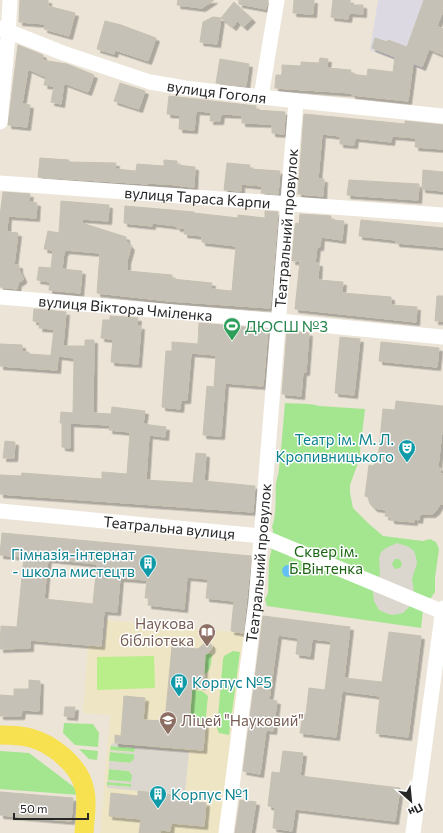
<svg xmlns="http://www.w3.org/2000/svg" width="443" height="833" viewBox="0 0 443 833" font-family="Commissioner,sans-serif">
	<defs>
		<filter id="shadow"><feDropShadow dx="3.5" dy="3.5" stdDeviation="0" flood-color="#0004"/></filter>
	</defs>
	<rect width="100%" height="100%" fill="#ebe4d7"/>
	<!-- industrial -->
	<path fill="#ddd9e2" d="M378,0H443V12L422,69L370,50Z"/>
	<!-- education -->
	<path fill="#eee5c5" d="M107,620L244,633L219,833H100L110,715L83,713L88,645L104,647Z"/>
	<!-- green -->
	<path fill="#a4e590" d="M285,403C295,404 311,403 319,406L365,409L359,460L350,485V493L353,508L368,523L383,536L423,541L430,539L436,542L439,549L435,578V592L430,599L424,600L421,628L267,606L265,599L268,593L269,562L270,555L271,553L273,530L272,527C277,512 275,498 276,483C277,478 279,473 279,468C280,462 278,455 281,450Z
		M233,651L240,652L229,735L219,733L217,728L223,659L224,656Z
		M207,654H212C211,663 212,671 203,675L205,655Z
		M192,690L202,691L208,696L205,725L189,723Z
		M64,723L93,724L99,733L98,747L75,745L63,733Z
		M111,746L135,748V752L110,750Z
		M79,749L98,751L97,760L89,759Z
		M0,751L29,753L74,787L79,795L0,789Z
		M110,752L134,754V760L130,763L109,761Z
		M109,769L129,771L132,775V782L108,780Z
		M107,782L132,784L131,787L107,785Z"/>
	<!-- pitch -->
	<path fill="#baee8b" d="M154,656L155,688L97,690V657Z"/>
	<!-- plaza -->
	<path fill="#dbd7ce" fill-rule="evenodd" d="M397,543L409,547L414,551L416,557L417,563L412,579L414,592L410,606L403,613L393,615L388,614L379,610L374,601L373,591L380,575L379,558L381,552L386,548ZM395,559H398L401,561L402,564L400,568L395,569L393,566L392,563Z
		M111,743L189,751L185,795L107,788V785L131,787V784L107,782L108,780L131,782L132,775L129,771L109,769V761L130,763L134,759V754L110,752V751L134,752L135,748L111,746Z"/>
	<!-- water -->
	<path fill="#63bff4" d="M282 571a6 6 0 1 1 12 0a6 6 0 1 1-12 0Z"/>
	<!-- building -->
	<path fill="#c6c1b7" stroke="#c6c1b1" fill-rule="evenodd" filter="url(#shadow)" d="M20,0H48V6L75,13L69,36L44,29L45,24L19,22Z
		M178,0H214L202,8L177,5Z
		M239,0H268L266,9L239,4Z
		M294,0H314L313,14L293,13Z
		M333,0H350V5H363V14L349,13L348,19L331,17Z
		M424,0H443V11L437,26L443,29V55L429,49L422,67L413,63L408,101L352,95V93L275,88L276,75H282V65L301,66V62L319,63L320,58L328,59L327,68L351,70L350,74L367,76L368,69L393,72L395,57L372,48L375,38L387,42L388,40L407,47Z
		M234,2L252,19L244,27L237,21L233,27L221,18Z
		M213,17L221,18L217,44L200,42L203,22Z
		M105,21L121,25L156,38L148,61L115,50L114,54L97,49Z
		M18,45L43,55L42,60L67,64L94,75L88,92L64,83L61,104L51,102L54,86L44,85L46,77L28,69L22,104L30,105L27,127L8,125Z
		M220,59L249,64L246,86L216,83Z
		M120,83L145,91L139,109L114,101Z
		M169,96L256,106V110L285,112L284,134L272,133V124L242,123V115L221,114L220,121H210L211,112L196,111L194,130L179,129L180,115L167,114Z
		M304,114L405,124V121L443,125V149L415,147L416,138L392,136L391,142L355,138L354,145L340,144V136L322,134L318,179H324L323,196L298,194Z
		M40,158L69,160V162L116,163L115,169L136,171L137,164L164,166V160L177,161V165L195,167L194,187L180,186V185L148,183V184L38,177Z
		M227,163L250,165L249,169L280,171L278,194L261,193L262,186L241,184V191L224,190Z
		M423,170L443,172V191L422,189Z
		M349,180L419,184L418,200L347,195Z
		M3,192L30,194L29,202L37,203L36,218L8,216L7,232L18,233L14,265H19V270L23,278V280L18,283L17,289L0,287V216Z
		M61,201L109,205L108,221L82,219V223L126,237V240L131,247L127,261V271L172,275V279L212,283L211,289L232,291L236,246L202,242V236L184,234L185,228H177V226L152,223V226L124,223L125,206L194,212V213L238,218V215L265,218V211L278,212L270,308L169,301L97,293L100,253L65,250V252H64L62,269L82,271L80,293L49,290L50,282L37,280L39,267L51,268L53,250L44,249L48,231L59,233Z
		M300,214L331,216V220L344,221L342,240L321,237L320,247H317L315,263H319L318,280L343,282L342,293L391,297V305L417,307L416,322L295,309L300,261H292L295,227L296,223L299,224Z
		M361,220L443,228V247L396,243V240L359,236Z
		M437,296H443V321H435Z
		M34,309L66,312L63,346H85V340H94L93,413L111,414L112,407L145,411L143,424L166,427L165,437L149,435L146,480L193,483L196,453L206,454L204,481L255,486L253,512L0,494V475L21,476L22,473L102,479V472L127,474L130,432L109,430L110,425L70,423V448L62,447V423H60L61,412L73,413L74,358L51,355L54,329L39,328L40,322L33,321Z
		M110,316L138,318L137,326H141L138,364L111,362L113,339L101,338L103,320H110Z
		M199,323L268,329L263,386L225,383L221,436L203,435L207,386L214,387L216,355L191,353L187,400H181L180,409L162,407L166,351H172V342L198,344Z
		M287,331L309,333L306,372H303L301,396L282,394Z
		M340,337L360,339L354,395L335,393Z
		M381,342L439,348L437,367L379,361Z
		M0,344L22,345V352H29V354L58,356L57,370L0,366Z
		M396,401L443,406V422L438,467L441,468L440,474H443V504H440L436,511L432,514H420L419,520L414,519V522L391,520V517L385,516L386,510L374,508L370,504L368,497L365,496L369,465L374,466L375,460L378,461L383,409L395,410Z
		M5,441L15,442L14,458H3Z
		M2,533L251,556L243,633L231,631L234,601L206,598L208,579L187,577L184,609L148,605L149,598H145L147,580L120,578L117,612L104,611L101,646L30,640V648L0,649L1,626L17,627L24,557L0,555ZM48,559L97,564L93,604L44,599Z
		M263,616L350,627L344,678L382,682L389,632L421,636L408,737L376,733L380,696L342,691L336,737L300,733L303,714H306L309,688L325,690L331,641L312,639L310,656L296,654L298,638L278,635L269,700L277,701L273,731L266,730L260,774L243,771Z
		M205,643H210L212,646L211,650L205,655L203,686L192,685L189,723L205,725L203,750L115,743V735L121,736L124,696L145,698L143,720L165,721L172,646L198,649Z
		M29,680L40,681L39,711L22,710L21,716H0V695L14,696V689H29Z
		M65,707H75L74,717L64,716Z
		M283,751L303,753L300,776L400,788L395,821L295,809L292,831L273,828L275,807L268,806L272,772L280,773Z
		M138,791L181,796L180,800L206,803L204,826L171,823L170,831L161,830L160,833H139L141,819L109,816L111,793L138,796Z
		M0,792L73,798L71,821L0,815Z
		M240,800L256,802L251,833H235Z"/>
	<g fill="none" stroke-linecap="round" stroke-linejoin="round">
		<!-- minor -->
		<g stroke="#fff" stroke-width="15">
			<path id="s1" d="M0,28L63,53L150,82L185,88L261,97L443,116"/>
			<path d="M261,97L277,0"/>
			<path d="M0,122L8,37L10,0"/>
			<path id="s2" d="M0,183L443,215"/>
			<path id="s3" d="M0,297L279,321L443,337"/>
			<path id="s4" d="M0,511L261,536L443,612"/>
			<path id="s5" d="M226,833L256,601L296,101"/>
			<path d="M413,833L443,608"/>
		</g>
		<!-- major -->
		<path stroke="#f7e150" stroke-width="19" d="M0,735C10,735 21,735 31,738C52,744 78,764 84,787C88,800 85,819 84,833"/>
	</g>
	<!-- icons -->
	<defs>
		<g id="stadium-pin" transform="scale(0.9)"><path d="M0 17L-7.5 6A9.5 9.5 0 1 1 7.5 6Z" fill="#2e9e5b" stroke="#fff"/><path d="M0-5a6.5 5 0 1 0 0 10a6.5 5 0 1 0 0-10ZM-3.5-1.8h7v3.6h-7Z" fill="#fff"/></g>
		<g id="theatre-pin" transform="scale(0.9)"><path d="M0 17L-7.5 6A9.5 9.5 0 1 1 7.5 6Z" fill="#0f9aa8" stroke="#fff"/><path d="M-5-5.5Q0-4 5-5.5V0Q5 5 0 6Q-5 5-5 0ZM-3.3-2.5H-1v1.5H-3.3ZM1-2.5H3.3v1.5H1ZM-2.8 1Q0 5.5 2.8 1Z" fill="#fff"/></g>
		<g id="building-pin" transform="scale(0.9)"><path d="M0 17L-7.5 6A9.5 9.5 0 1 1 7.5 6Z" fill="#0f9aa8" stroke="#fff"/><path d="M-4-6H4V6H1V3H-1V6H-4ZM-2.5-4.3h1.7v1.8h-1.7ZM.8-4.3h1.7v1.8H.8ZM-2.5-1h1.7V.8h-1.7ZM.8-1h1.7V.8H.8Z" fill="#fff"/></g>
		<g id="library-pin" transform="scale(0.9)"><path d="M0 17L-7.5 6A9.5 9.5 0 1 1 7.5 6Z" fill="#8d6e63" stroke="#fff"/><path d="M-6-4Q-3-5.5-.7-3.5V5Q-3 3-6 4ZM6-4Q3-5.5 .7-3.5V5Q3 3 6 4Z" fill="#fff"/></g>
		<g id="school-pin" transform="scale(0.9)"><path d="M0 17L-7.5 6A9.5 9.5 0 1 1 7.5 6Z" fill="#8d6e63" stroke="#fff"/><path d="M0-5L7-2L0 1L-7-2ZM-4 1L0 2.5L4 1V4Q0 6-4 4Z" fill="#fff"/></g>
	</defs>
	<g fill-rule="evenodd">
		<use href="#stadium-pin" x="232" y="326"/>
		<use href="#theatre-pin" x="407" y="448"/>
		<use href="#building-pin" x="148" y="563"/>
		<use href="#library-pin" x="207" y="632"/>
		<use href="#building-pin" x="179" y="682"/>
		<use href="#school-pin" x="168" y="720"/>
		<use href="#building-pin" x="158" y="794"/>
	</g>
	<g text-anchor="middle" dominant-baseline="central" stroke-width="3" stroke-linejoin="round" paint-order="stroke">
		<!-- street labels -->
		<g font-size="15" fill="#272727" stroke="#fff">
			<text stroke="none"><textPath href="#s1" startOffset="227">вулиця Гоголя</textPath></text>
			<text stroke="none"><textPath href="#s2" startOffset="198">вулиця Тараса Карпи</textPath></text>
			<text stroke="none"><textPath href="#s5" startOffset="608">Театральний провулок</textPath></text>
			<text stroke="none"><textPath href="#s3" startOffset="126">вулиця Віктора Чміленка</textPath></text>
			<text stroke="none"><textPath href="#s4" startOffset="170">Театральна вулиця</textPath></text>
			<text stroke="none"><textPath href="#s5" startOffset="272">Театральний провулок</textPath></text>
		</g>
		<!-- leisure labels -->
		<g font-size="15" fill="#27864d" stroke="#fff" text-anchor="start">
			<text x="245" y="326">ДЮСШ №3</text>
		</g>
		<!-- culture labels -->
		<g font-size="15" fill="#0d838f" stroke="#fff" text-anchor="end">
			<text x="394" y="439">Театр ім. М. Л.<tspan x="394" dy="17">Кропивницького</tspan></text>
			<text x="135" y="554">Гімназія-інтернат<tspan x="135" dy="17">- школа мистецтв</tspan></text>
			<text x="192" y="682" text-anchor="start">Корпус №5</text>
			<text x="171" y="794" text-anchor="start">Корпус №1</text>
		</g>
		<!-- park labels -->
		<g font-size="15" fill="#1e6615" stroke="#fff">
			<text x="326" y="551">Сквер ім.<tspan x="326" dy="17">Б.Вінтенка</tspan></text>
		</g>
		<!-- education labels -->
		<g font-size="15" fill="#785e54" stroke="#fff" text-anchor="end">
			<text x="194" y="623">Наукова<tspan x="194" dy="17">бібліотека</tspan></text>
			<text x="181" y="720" text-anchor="start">Ліцей "Науковий"</text>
		</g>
	</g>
	<!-- north arrow -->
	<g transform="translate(411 801) rotate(153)" stroke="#ffffff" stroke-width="3" paint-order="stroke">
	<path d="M0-3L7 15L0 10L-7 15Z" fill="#272727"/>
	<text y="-6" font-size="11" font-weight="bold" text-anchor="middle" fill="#272727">Пн</text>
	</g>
	<!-- scale -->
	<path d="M14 813v6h74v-6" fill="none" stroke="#272727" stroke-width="2"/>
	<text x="20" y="813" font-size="12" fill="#272727" stroke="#ffffff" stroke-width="3" paint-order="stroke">50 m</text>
</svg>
